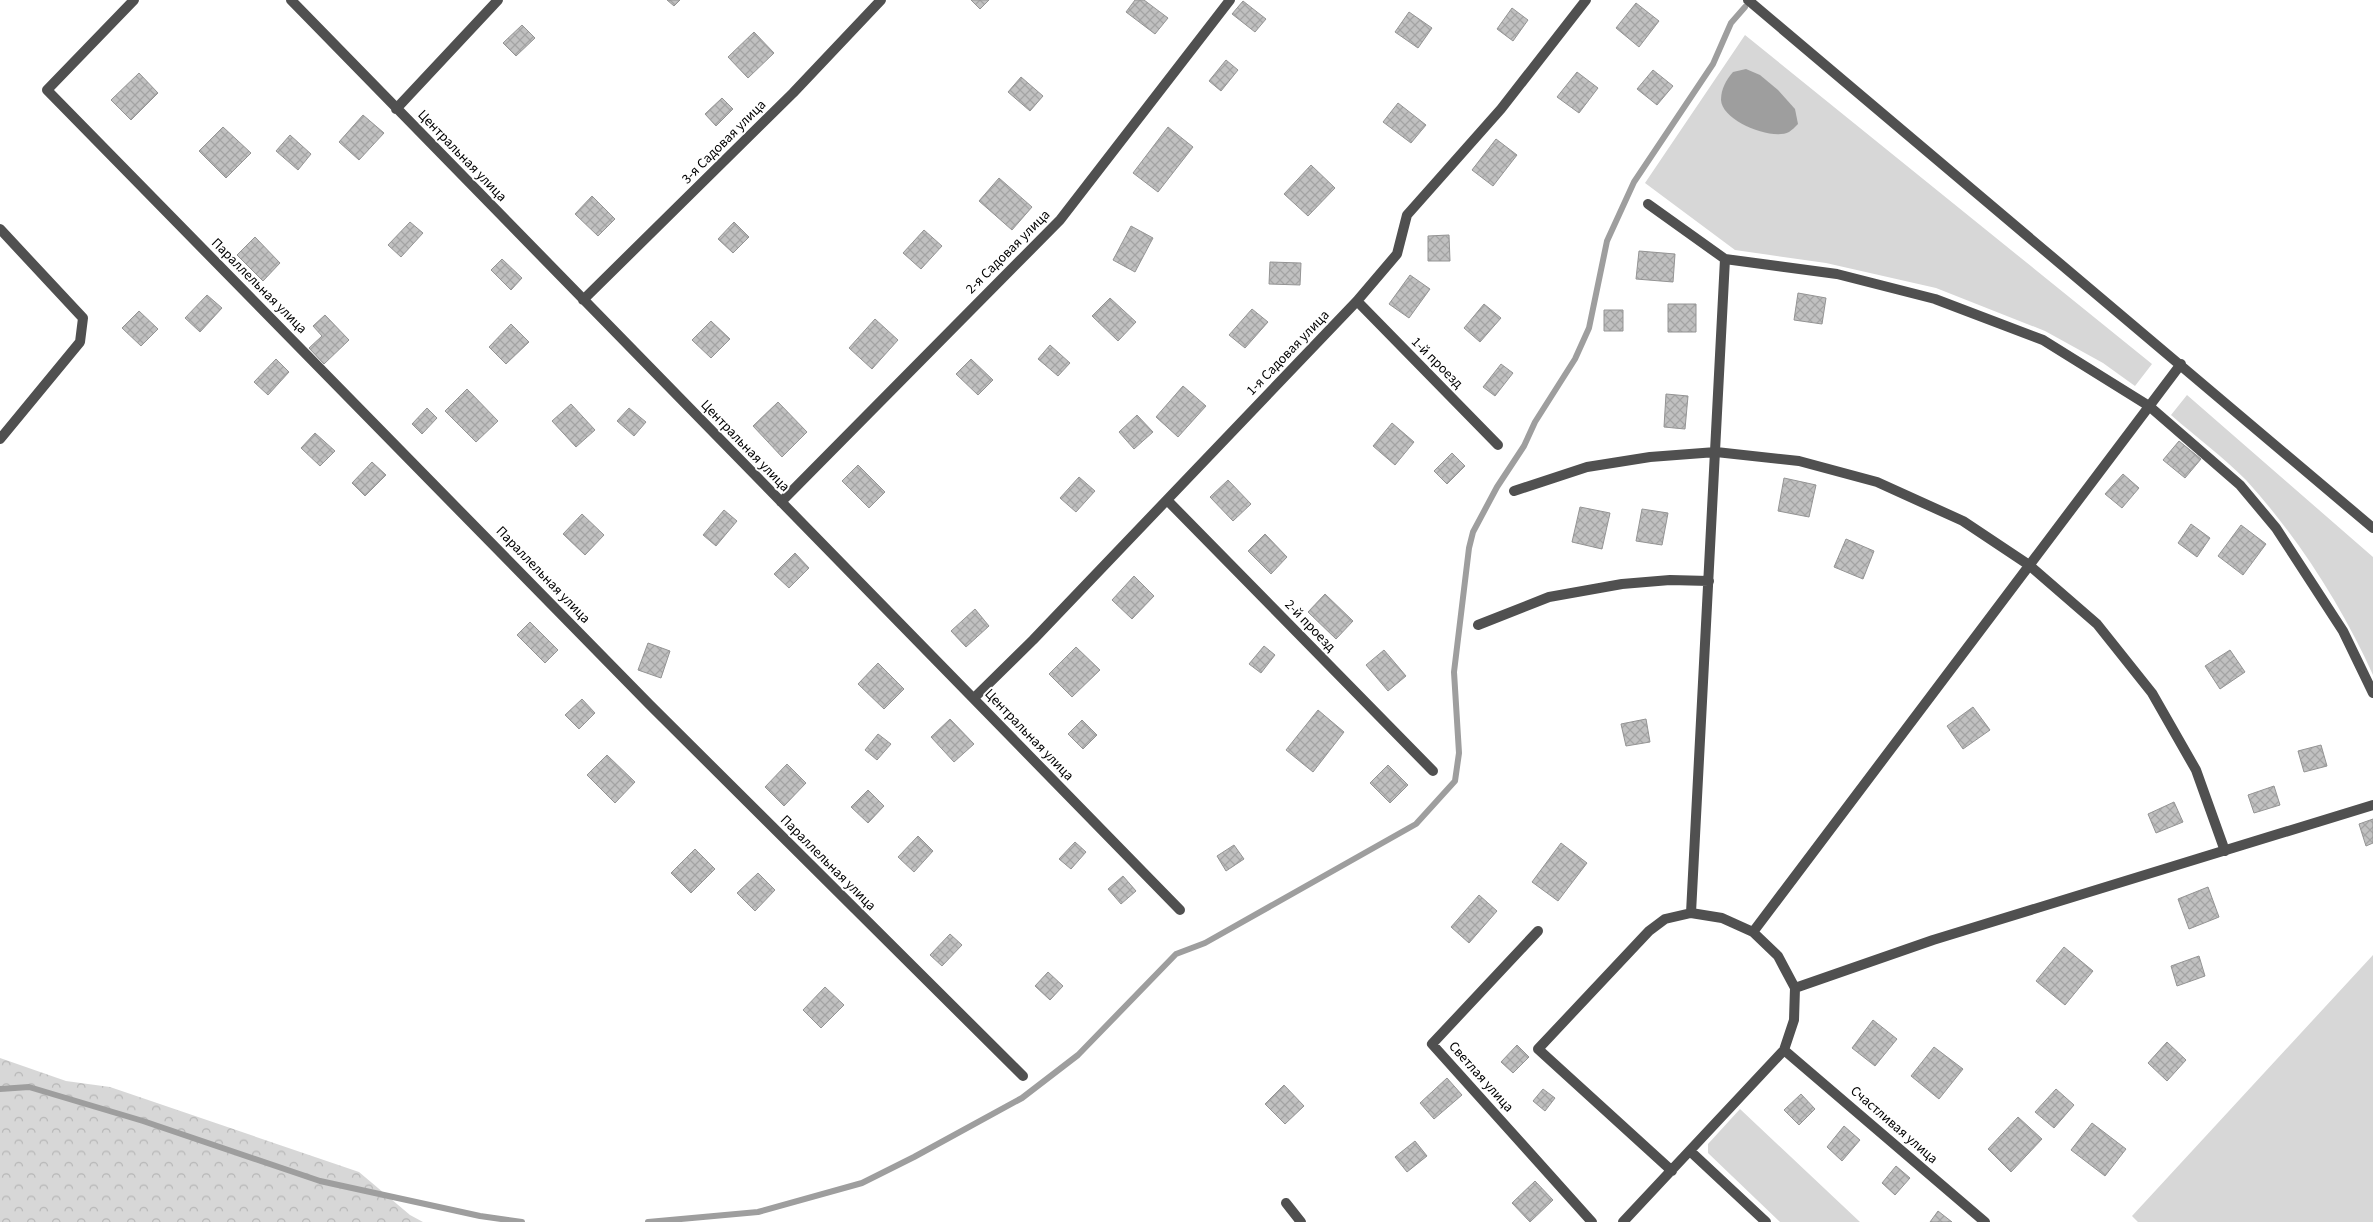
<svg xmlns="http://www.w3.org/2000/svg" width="2373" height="1222" viewBox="0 0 2373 1222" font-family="'Source Sans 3',sans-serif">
	<defs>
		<pattern id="forest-crowns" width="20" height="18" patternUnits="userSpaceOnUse" patternTransform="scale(1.25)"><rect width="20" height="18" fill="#d7d7d7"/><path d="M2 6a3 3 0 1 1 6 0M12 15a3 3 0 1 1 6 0" fill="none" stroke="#b7b7b7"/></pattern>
		<pattern id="building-cross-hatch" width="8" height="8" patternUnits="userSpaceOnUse" patternTransform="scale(1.25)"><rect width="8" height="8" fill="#c0c0c0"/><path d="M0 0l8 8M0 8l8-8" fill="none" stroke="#a3a3a3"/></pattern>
	</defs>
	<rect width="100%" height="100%" fill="#fff"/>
	<!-- green -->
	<path fill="#d7d7d7" d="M1745,35L2152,364L2135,386L2103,363L2045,331L1936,288L1826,263L1735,250L1645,183Z
		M2187,395L2373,557V675C2342,606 2297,536 2246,480C2223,457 2195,436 2171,415Z
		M2373,955V1222H2138L2132,1216Z
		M1740,1109L1860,1222H1780L1708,1153V1144Z"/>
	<!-- forest -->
	<path fill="url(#forest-crowns)" d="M0,1058L66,1081L110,1087L359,1172L410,1215L423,1222H0Z"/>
	<!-- water -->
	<path fill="#9e9e9e" d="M1746,69L1760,75L1778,90L1795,109L1798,124C1795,127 1792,130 1789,132C1772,141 1722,121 1721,100C1721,89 1726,80 1733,72Z"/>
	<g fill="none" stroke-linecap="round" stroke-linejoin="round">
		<!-- stream -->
		<path stroke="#9e9e9e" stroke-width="6" d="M0,1089L29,1087L143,1121L320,1181L480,1216L522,1222
			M648,1222L758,1212L862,1183L914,1157L1022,1098L1078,1055L1176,954L1205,943L1416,824L1455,781L1459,753L1454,672L1469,548L1473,532L1497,487L1524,446L1535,422L1575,359L1589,328L1607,241L1634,182L1713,64L1731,23L1745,7"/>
	</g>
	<!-- building -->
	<path fill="url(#building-cross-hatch)" stroke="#949494" d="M667,0H680L674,6Z
		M971,0H989L980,9Z
		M1135,0H1144L1168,18L1155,34L1126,12Z
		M1243,1L1266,19L1255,32L1232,14Z
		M1636,3L1659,21L1639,47L1616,28Z
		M1512,8L1528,20L1513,41L1497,29Z
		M1409,12L1432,28L1418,48L1395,32Z
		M522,25L535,38L516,56L503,43Z
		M754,32L774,53L748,78L728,57Z
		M1226,60L1238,70L1221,91L1209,81Z
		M1653,70L1673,86L1657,105L1637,89Z
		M1577,72L1598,88L1579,113L1557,97Z
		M139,73L158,93L131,120L111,100Z
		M1021,77L1043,96L1030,111L1008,92Z
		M722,98L733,109L716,126L705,114Z
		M1398,103L1426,125L1411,143L1383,122Z
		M363,115L384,133L359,160L339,142Z
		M223,127L251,153L226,178L199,151Z
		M1168,127L1193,147L1158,192L1133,173Z
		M290,135L311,154L298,170L276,151Z
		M1496,139L1517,155L1493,186L1472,170Z
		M1311,165L1335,188L1308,216L1284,194Z
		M999,178L1032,207L1012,230L979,201Z
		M592,196L615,219L598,236L575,214Z
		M410,222L423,233L401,257L388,245Z
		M734,222L749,237L733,253L718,239Z
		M1131,226L1153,238L1135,272L1113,260Z
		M924,230L942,246L921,269L903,253Z
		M1449,235L1450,261H1428V236Z
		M255,237L280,263L263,281L237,255Z
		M1639,251L1675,254L1673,282L1636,279Z
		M502,259L522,278L511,290L491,270Z
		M1270,262L1301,263L1300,285L1269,284Z
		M1410,275L1430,289L1409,318L1389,304Z
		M1798,293L1826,298L1822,324L1794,320Z
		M207,295L222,308L200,332L185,318Z
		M1110,298L1136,322L1118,341L1092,316Z
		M1484,304L1501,318L1480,342L1464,328Z
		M1668,304H1696V332H1668Z
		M1252,309L1268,322L1245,348L1229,335Z
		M1604,310H1623V331H1604Z
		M139,311L158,329L141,346L122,328Z
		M325,315L349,340L324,364L309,348L322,336L313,326Z
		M875,319L898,340L872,369L849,348Z
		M711,321L730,339L711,358L692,340Z
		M511,324L529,342L506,364L489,347Z
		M1050,345L1070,363L1058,376L1038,359Z
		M276,359L289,372L268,395L254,382Z
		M971,359L993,380L978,395L956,374Z
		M1501,364L1513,373L1495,396L1483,387Z
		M1183,386L1206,406L1178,437L1156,417Z
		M467,389L498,421L476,442L445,411Z
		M1666,394L1688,396L1685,429L1664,427Z
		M778,402L807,432L782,457L753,426Z
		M571,404L595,430L576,447L552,421Z
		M427,408L437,418L422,434L412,424Z
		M629,408L646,422L634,436L617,421Z
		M1137,415L1153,432L1134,449L1119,432Z
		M1392,423L1414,442L1395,465L1373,446Z
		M315,433L335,451L320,466L301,448Z
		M2179,441L2201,459L2185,478L2163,460Z
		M1452,453L1465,466L1447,484L1434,471Z
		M372,462L386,475L365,496L352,483Z
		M858,465L885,492L869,508L842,481Z
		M2123,474L2139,488L2122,508L2105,494Z
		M1079,477L1095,491L1076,512L1060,498Z
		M1784,478L1816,485L1809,517L1778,511Z
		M1228,480L1251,504L1233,521L1210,497Z
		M1580,507L1610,513L1602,549L1572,542Z
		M1642,509L1668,513L1662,545L1636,541Z
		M724,510L737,521L716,546L703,535Z
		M582,514L604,535L585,555L563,534Z
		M2191,524L2210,538L2197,557L2178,543Z
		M2241,525L2266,544L2243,575L2218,556Z
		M1265,534L1287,557L1271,574L1248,551Z
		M1846,539L1874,551L1863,579L1834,567Z
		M795,553L809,568L789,588L774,574Z
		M1134,576L1154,596L1132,619L1112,600Z
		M1325,594L1353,621L1336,639L1308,612Z
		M975,609L989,626L966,647L951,631Z
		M530,622L558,650L545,663L517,635Z
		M648,643L670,651L661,678L638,670Z
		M1264,646L1275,655L1261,673L1249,664Z
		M1076,647L1100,670L1072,697L1049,674Z
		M1384,650L1406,676L1388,691L1366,665Z
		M2230,650L2245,672L2220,689L2205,666Z
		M878,663L904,689L884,709L858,684Z
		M582,699L595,713L579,729L565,715Z
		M1973,707L1990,730L1963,749L1947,726Z
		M1318,710L1344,732L1313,772L1286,750Z
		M950,719L974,744L954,762L931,737Z
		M1646,719L1650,742L1626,746L1621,724Z
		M1082,720L1097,735L1083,749L1068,734Z
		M878,734L891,744L877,760L865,750Z
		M2321,745L2327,766L2304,772L2298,751Z
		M607,755L635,782L615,803L587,775Z
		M787,764L806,783L784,806L765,787Z
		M1388,765L1408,785L1390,803L1370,783Z
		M2274,786L2280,805L2254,813L2248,795Z
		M868,790L884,806L868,823L851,807Z
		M2174,802L2183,822L2156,833L2148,814Z
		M2373,819V843L2366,846L2359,824Z
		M918,836L933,851L914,872L898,857Z
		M1075,842L1086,852L1071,869L1059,859Z
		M1561,843L1587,863L1558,901L1532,882Z
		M1234,845L1244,859L1226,871L1217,856Z
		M695,849L715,869L691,893L671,873Z
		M758,873L775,890L755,911L737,893Z
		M1123,876L1136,891L1121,904L1108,889Z
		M2208,887L2219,917L2189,929L2178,899Z
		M1479,895L1497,911L1469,943L1451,927Z
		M950,934L962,945L942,966L930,955Z
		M2064,947L2093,971L2065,1005L2036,981Z
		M2199,956L2205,976L2177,986L2171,966Z
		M1048,972L1063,986L1050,1000L1035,986Z
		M825,987L844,1005L821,1028L803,1010Z
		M1873,1020L1897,1039L1875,1066L1852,1048Z
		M2167,1042L2186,1060L2167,1081L2148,1063Z
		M1517,1045L1529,1057L1513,1073L1501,1062Z
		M1934,1047L1963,1069L1939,1099L1911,1076Z
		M1447,1078L1462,1095L1434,1119L1420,1103Z
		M1284,1085L1304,1106L1285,1124L1265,1104Z
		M1543,1089L1555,1098L1545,1111L1533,1101Z
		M2056,1089L2074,1105L2054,1128L2035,1112Z
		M1801,1094L1815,1109L1799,1125L1784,1110Z
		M2018,1117L2042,1139L2011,1172L1988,1149Z
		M2092,1123L2126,1149L2105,1176L2071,1150Z
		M1844,1126L1860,1140L1842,1161L1827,1147Z
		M1415,1141L1427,1156L1407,1172L1395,1157Z
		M1896,1166L1910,1178L1895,1195L1882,1183Z
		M1535,1181L1553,1200L1530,1222L1512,1203Z
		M1938,1211L1952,1222H1930Z"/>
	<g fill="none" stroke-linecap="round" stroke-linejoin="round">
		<!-- street -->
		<path stroke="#505050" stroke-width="10" d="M134,0L47,90L650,705L1023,1076
			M291,0L1180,910
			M1748,0L2373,528
			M396,109L498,0
			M1648,204L1725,259L1837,274L1935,299L2043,340L2149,406L2240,485L2276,528L2343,631L2373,693
			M0,229L83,318L80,342L0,439
			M583,300L793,93L881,0
			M1357,301L1498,445
			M1514,491L1587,467L1650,457L1716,452L1799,461L1877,482L1963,521L2029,565L2097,624L2152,693L2196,770L2225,851
			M1167,500L1433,771
			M781,502L1060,220L1230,0
			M1478,625L1549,597L1622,584L1670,580L1709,581
			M974,698L1033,640L1357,301L1397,254L1407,215L1501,109L1586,0
			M1691,913L1725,259
			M1538,931L1432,1044L1592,1222
			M1753,932L2181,364
			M1795,988L1933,940L2373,805
			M1784,1050L1985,1222
			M1690,1151L1766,1222
			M1286,1203L1301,1222
			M1623,1222L1784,1050L1794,1020L1795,988L1778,956L1753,932L1722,918L1691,913L1665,919L1649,931L1538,1049L1672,1171"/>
	</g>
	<g text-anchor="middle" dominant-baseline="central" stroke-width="4" stroke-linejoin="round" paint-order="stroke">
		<!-- street labels -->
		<g font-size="14" fill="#000" stroke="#fff">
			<text transform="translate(724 142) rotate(-45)">3-я Садовая улица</text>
			<text transform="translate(462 156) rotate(46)">Центральная улица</text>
			<text transform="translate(1008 252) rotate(-45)">2-я Садовая улица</text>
			<text transform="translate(259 286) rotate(45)">Параллельная улица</text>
			<text transform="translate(1288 353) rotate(-46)">1-я Садовая улица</text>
			<text transform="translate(1437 363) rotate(45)">1-й проезд</text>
			<text transform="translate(745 446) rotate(46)">Центральная улица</text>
			<text transform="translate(543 575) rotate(46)">Параллельная улица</text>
			<text transform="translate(1310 626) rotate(46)">2-й проезд</text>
			<text transform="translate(1029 735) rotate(46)">Центральная улица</text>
			<text transform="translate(828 863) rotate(45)">Параллельная улица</text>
			<text transform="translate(1481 1077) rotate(48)">Светлая улица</text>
			<text transform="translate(1894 1125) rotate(41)">Счастливая улица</text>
		</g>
	</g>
</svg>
